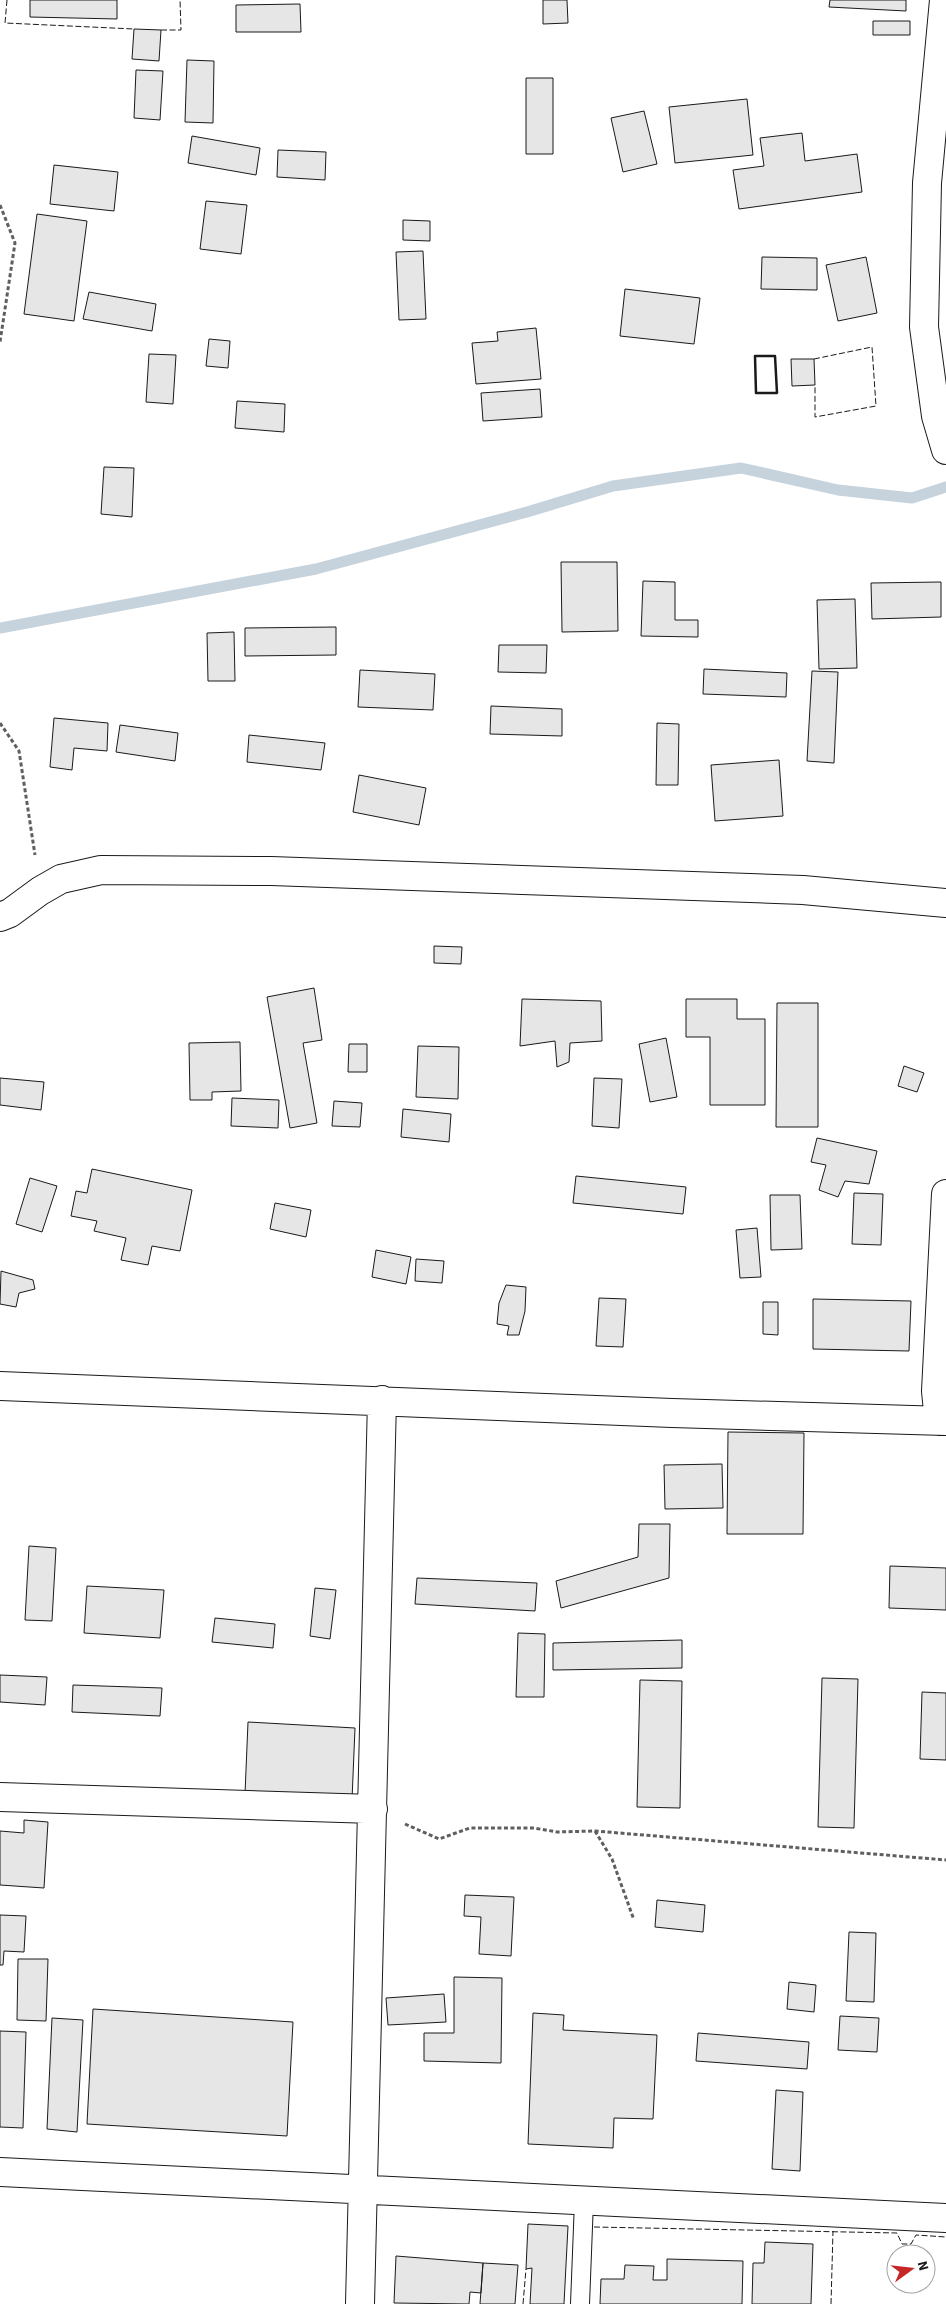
<svg xmlns="http://www.w3.org/2000/svg" width="946" height="2304" viewBox="0 0 946 2304" font-family="'Source Sans 3',sans-serif">
	<rect width="100%" height="100%" fill="#fff"/>
	<g fill="none" stroke-linecap="round" stroke-linejoin="round">
		<!-- stream -->
		<path stroke="#c6d2dc" stroke-width="11" d="M0,628L316,569L527,512L613,486L741,468L838,490L912,498L946,487"/>
	</g>
	<!-- building -->
	<path fill="#e6e6e6" stroke="#1a1a1a" d="M30,0H117V19L30,17Z
		M543,0H567L568,23L543,24Z
		M830,0H906V11L829,7Z
		M300,4L301,32H236V5Z
		M873,21H910V35H873Z
		M134,29L161,30L159,61L132,59Z
		M187,60L214,61L213,123L185,122Z
		M136,70L163,71L160,120L134,118Z
		M526,78H553V154H526Z
		M747,99L753,155L675,163L669,107Z
		M644,111L657,164L623,172L611,118Z
		M802,133L805,161L857,154L862,192L739,209L733,170L764,166L760,138Z
		M192,136L260,148L256,175L188,163Z
		M278,150L326,152L325,180L277,177Z
		M54,165L118,172L114,211L50,204Z
		M206,201L247,205L241,254L200,249Z
		M37,214L87,221L74,321L24,314Z
		M403,220L430,221V241L403,240Z
		M423,251L426,319L399,320L396,252Z
		M762,257L817,258V290L761,289Z
		M866,257L877,313L838,321L826,265Z
		M625,289L700,298L694,344L620,336Z
		M89,292L156,304L152,331L83,319Z
		M536,328L541,379L476,384L472,343L498,341L497,332Z
		M209,339L230,341L228,368L206,366Z
		M149,354L176,355L173,404L146,402Z
		M791,359H814L815,385L792,386Z
		M540,389L542,417L483,421L481,393Z
		M237,401L285,404L284,432L235,428Z
		M104,467L134,468L132,517L101,514Z
		M561,562H617L618,631L562,632Z
		M643,581L675,582V620H698V637L641,636Z
		M941,582V617L872,619L871,583Z
		M855,599L857,668L819,669L817,600Z
		M336,627V655L245,656V628Z
		M234,632L235,681H208L207,633Z
		M499,645H547L546,673L498,672Z
		M704,669L787,673L786,697L703,694Z
		M360,670L435,674L433,710L358,707Z
		M812,671L838,672L834,763L807,761Z
		M491,706L562,709V736L490,734Z
		M54,718L108,723L107,751L74,748L72,770L50,767Z
		M657,723L679,724L678,785H656Z
		M120,725L178,733L175,761L116,752Z
		M249,735L325,743L321,770L247,762Z
		M779,760L783,816L715,821L711,765Z
		M359,775L426,788L419,825L353,812Z
		M434,946L462,947L461,964L434,963Z
		M314,988L322,1040L303,1043L317,1123L290,1128L267,997Z
		M522,999L601,1001L602,1041L570,1043L569,1062L557,1067L555,1041L520,1046Z
		M686,999H737V1019H765V1105H710V1037H686Z
		M777,1003H818V1127H776Z
		M666,1038L677,1097L650,1102L639,1044Z
		M240,1042L241,1091L212,1092V1100H190L189,1043Z
		M349,1044H367V1072H348Z
		M418,1046L459,1047L458,1099L416,1097Z
		M904,1066L924,1073L917,1092L898,1086Z
		M0,1078L44,1082L41,1110L0,1105Z
		M594,1078L622,1079L619,1128L592,1126Z
		M232,1098L279,1100L278,1128L231,1126Z
		M334,1101L362,1103L360,1127L332,1126Z
		M403,1109L451,1114L449,1142L401,1137Z
		M817,1138L877,1151L869,1184L845,1181L838,1197L819,1190L826,1165L811,1162Z
		M92,1169L192,1190L180,1251L152,1246L148,1265L121,1260L126,1238L94,1231L97,1221L71,1216L76,1191L87,1193Z
		M576,1176L686,1187L683,1214L573,1203Z
		M30,1178L57,1186L42,1232L16,1224Z
		M854,1193L883,1194L881,1245L852,1244Z
		M770,1195H800L802,1249L771,1250Z
		M275,1203L311,1210L306,1237L270,1229Z
		M757,1228L761,1277L740,1278L736,1230Z
		M376,1250L411,1257L406,1284L372,1277Z
		M416,1259L444,1261L442,1283L415,1281Z
		M1,1271L33,1280L35,1289L19,1293L16,1307L0,1304Z
		M506,1285L526,1287L525,1311L519,1335H507L509,1326L497,1324L499,1303Z
		M599,1298L626,1299L623,1347L596,1346Z
		M813,1299L911,1301L909,1351L813,1349Z
		M763,1302H778V1335L763,1334Z
		M728,1432L804,1433L803,1534H727Z
		M722,1464L723,1508L665,1509L664,1465Z
		M639,1524H670L669,1578L561,1608L556,1581L638,1557Z
		M29,1546L56,1548L52,1621L25,1620Z
		M890,1566L946,1568V1610L889,1608Z
		M417,1578L537,1583L535,1611L415,1604Z
		M87,1586L164,1590L160,1638L84,1633Z
		M315,1588L336,1590L330,1639L310,1636Z
		M215,1618L275,1624L273,1648L212,1642Z
		M518,1633L545,1634L544,1697H516Z
		M682,1640V1668L553,1670V1643Z
		M0,1675L47,1677L45,1705L0,1702Z
		M822,1678L858,1679L854,1828L818,1827Z
		M640,1680L682,1681L680,1808L637,1807Z
		M73,1685L162,1688L160,1716L72,1712Z
		M922,1692L946,1693V1760L920,1759Z
		M248,1722L355,1728L352,1800L245,1794Z
		M24,1820L48,1822L44,1888L0,1885V1831L24,1833Z
		M465,1895L514,1897L511,1956L479,1954L481,1917L464,1916Z
		M657,1900L705,1905L703,1932L655,1927Z
		M0,1915L26,1916L24,1952L4,1951L3,1965H0Z
		M849,1932L876,1933L874,2002L846,2001Z
		M18,1959H48L46,2021L17,2020Z
		M454,1977L502,1978L501,2063L424,2061V2033H454Z
		M789,1982L816,1985L814,2012L787,2009Z
		M444,1994L446,2022L388,2025L386,1998Z
		M93,2009L293,2022L287,2136L87,2124Z
		M533,2013L564,2015L563,2030L657,2035L653,2119L614,2118L613,2148L528,2144Z
		M840,2016L879,2018L877,2052L838,2050Z
		M52,2018L83,2020L77,2132L47,2129Z
		M0,2031L26,2032L23,2128L0,2127Z
		M698,2033L809,2042L807,2069L696,2061Z
		M776,2090L803,2092L800,2171L772,2169Z
		M528,2224L568,2226L564,2304H530L532,2268L526,2269Z
		M765,2242L813,2244L811,2304H752L753,2263H764Z
		M396,2256L483,2263L481,2293L470,2292L469,2304L394,2303Z
		M667,2259L743,2261L742,2304H600L601,2279H624L625,2265L654,2266L653,2280H667Z
		M483,2263L518,2265L515,2304H480Z"/>
	<g fill="none" stroke-linecap="round" stroke-linejoin="round">
		<!-- service casing -->
		<g stroke="#1a1a1a" stroke-width="20">
			<path id="service" d="M580,2304L584,2201"/>
		</g>
		<!-- minor casing -->
		<g stroke="#1a1a1a" stroke-width="30">
			<path id="minor" d="M944,0L927,183L924,327L936,416L946,450
				M0,917L10,913L40,891L61,879L101,870L271,871L803,890L946,903
				M0,1386L672,1413L946,1421
				M939,1421L936,1391L946,1194
				M0,1797L373,1809
				M0,2172L946,2218
				M360,2304L382,1400"/>
		</g>
		<!-- path -->
		<path stroke="#5f5f5f" stroke-width="3" stroke-dasharray="4 2.5" stroke-linecap="butt" d="M0,205L15,243L0,342
			M0,723L19,751L35,855
			M405,1824L439,1839L470,1828H534L557,1832L595,1831L946,1860
			M595,1831L612,1859L634,1920"/>
		<!-- service -->
		<use href="#service" stroke="#fff" stroke-width="18"/>
		<!-- minor -->
		<use href="#minor" stroke="#fff" stroke-width="28"/>
		<!-- fence -->
		<path stroke="#1a1a1a" stroke-width="1" stroke-dasharray="6 2.5" stroke-linecap="butt" d="M7,0L5,23L134,29
			M161,30H181L180,0
			M814,359L872,347L876,406L815,417V385
			M594,2227L897,2233L902,2244H911L916,2235L946,2237
			M523,2304L526,2269
			M831,2304L833,2231"/>
		<!-- wall -->
		<path stroke="#1a1a1a" stroke-width="2.5" d="M755,356H775L777,393H756Z"/>
	</g>
	<!-- north arrow -->
	<g transform="translate(911 2269) rotate(75)"><circle r="24" fill="#ffffff" stroke="#a3a3a3"/>
	<path d="M0-4L9 19L0 12L-9 19Z" fill="#c62828"/>
	<text y="-8" font-size="14" font-weight="bold" text-anchor="middle" fill="#1a1a1a">N</text>
	</g>
</svg>
